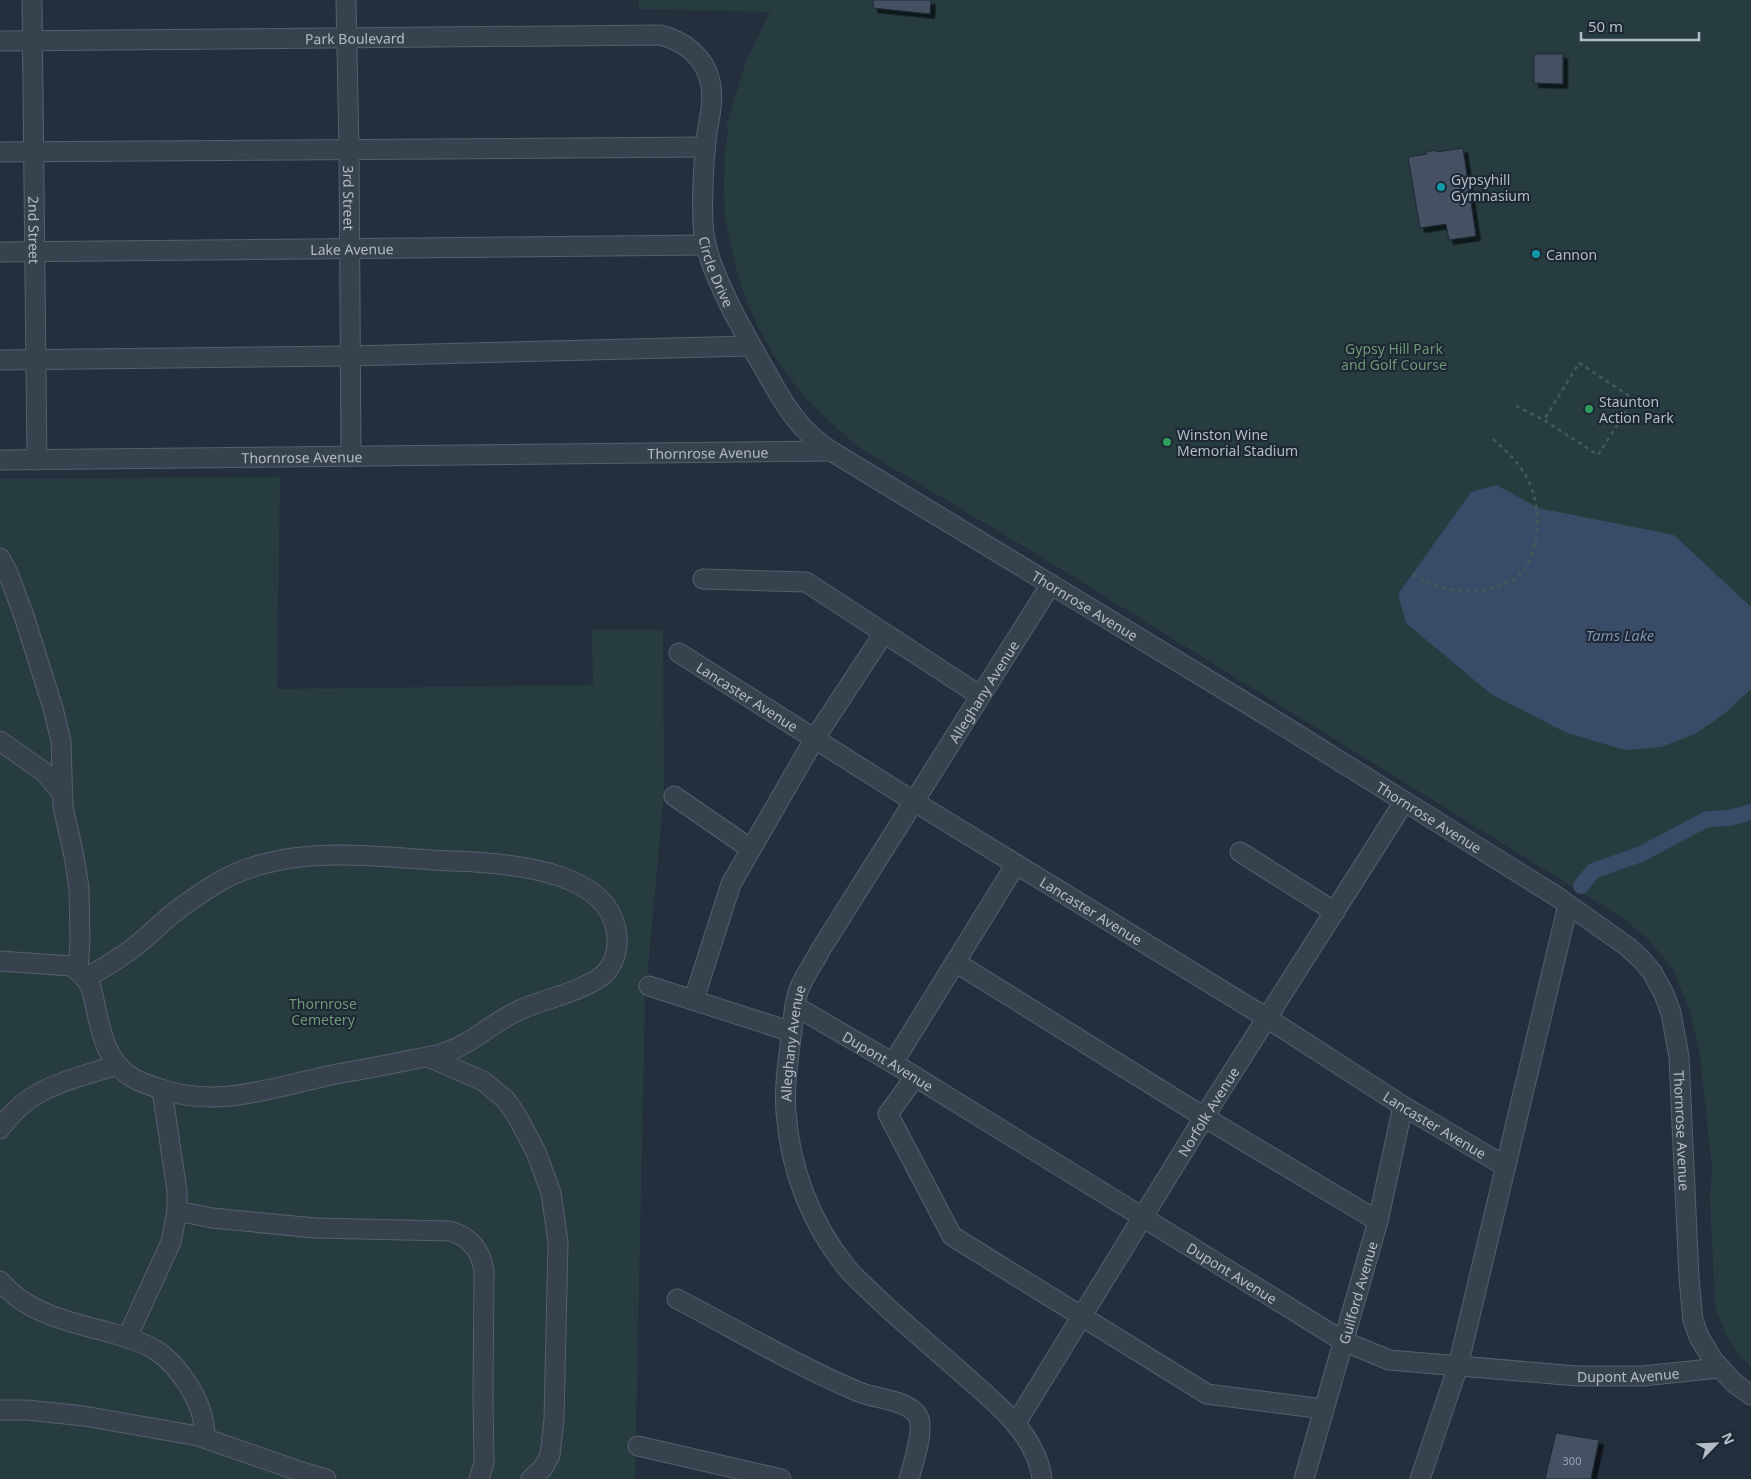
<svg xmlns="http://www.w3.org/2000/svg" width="1751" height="1479" viewBox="0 0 1751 1479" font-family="'Noto Sans',sans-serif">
	<defs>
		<filter id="shadow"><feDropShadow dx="4.5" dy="4.5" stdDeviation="0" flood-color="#0009"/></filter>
	</defs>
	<rect width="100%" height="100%" fill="#242f3e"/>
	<!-- green -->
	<path fill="#263c3f" d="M639,0H1751V1368L1734,1348L1725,1333L1715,1307L1710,1199L1712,1167L1700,1055L1689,1008L1673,969L1647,938L1621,917L1043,558L863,450L841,432L808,400L791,380L774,356L758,326L747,302L738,276L725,217L724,186L725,154L728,131L726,127L746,62L770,12L638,9Z
		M280,477L277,689L593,685L592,630H663L664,793L645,1000L635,1479H0V479Z"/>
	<!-- water -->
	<path fill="#394c67" d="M1497,485L1538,508L1674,535L1751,607V689L1724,714L1695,734L1661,747L1625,750L1567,733L1491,694L1406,623L1398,594L1471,492Z"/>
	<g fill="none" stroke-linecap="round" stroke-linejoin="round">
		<!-- canal -->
		<path stroke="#394c67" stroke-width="16" d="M1581,886L1593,871L1641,854L1707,819L1729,818L1751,812"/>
	</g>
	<!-- building -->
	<path fill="#455162" stroke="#1f2835" filter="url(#shadow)" d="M874,0H931L930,14L873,8Z
		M1534,54H1563V84L1534,83Z
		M1463,148L1476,236L1449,240L1446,224L1420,228L1408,157L1427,154L1426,152L1436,150V152Z
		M1556,1433L1599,1440L1591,1479H1545Z"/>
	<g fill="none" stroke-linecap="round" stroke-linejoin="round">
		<!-- minor casing -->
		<g stroke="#565f6c" stroke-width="21">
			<g id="minor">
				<path id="s1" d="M32,0L37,460"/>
				<path id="s2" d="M346,0L349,150L351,456"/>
				<path id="s3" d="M0,41L660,35C684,41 704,56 710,81C715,102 708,121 706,141C703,168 702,197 703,224C705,256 719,282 732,310C743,330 753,350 765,370C774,386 783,403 795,418C805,431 817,442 831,451L1266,715L1556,896L1628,947L1641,959L1652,972L1664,994L1671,1013L1679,1057L1689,1278L1693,1320L1699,1337L1713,1360L1734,1383L1751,1395"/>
				<path d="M0,152L705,147"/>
				<path id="s4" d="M0,252L706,245"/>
				<path d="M0,360L349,356L751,346"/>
				<path id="s5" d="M0,460L831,451"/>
				<path d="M0,558L8,573L24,616L53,708L61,741L63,807L74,856L79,888L80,941L78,971"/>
				<path d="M703,579L806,582L979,695"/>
				<path id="s6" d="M679,653L913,801L1267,1018L1403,1106L1505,1166"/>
				<path d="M0,741L44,772L62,793"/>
				<path d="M674,796L751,849"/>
				<path d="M1240,852L1335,912"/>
				<path d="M0,961L71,966C80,972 86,978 91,987C99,1017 101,1058 130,1076C138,1082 149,1085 158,1088C220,1111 281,1084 342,1073C365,1069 387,1065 410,1060C422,1058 435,1056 446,1052C474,1043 495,1020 522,1009C544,999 592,989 607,971C616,960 619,944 616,930C607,874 520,865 475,862C460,861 445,861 431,860C360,855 281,845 217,883C201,893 185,904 171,915C158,926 146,938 133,948C118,959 102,969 86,978"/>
				<path d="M955,962L1204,1117L1378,1221"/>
				<path d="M649,986L792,1032"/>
				<path d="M694,999L731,884L815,738L884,633"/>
				<path id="s7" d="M795,1006L893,1063L1343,1341L1389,1360L1577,1376H1643L1719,1368"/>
				<path d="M428,1057L483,1081L506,1100L517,1116L536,1152L551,1193L558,1242L554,1419L550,1455L543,1468L531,1479"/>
				<path d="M893,1063L1016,864"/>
				<path d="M915,1077L888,1114L952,1236L1207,1394L1324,1409"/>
				<path d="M0,1129C29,1086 71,1080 117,1065"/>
				<path d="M177,1211L212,1218L315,1228L450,1231C470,1237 481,1250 484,1271L483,1397L484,1463L479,1479"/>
				<path d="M0,1281C28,1315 75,1323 115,1334C129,1338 142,1342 154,1349C170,1359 181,1373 190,1388C200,1404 205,1419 205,1438"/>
				<path d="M677,1299C737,1330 797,1366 859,1392C876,1399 908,1400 918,1416C925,1430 913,1464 909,1479"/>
				<path d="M127,1338L171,1242L177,1211V1191L162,1090"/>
				<path d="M0,1410H27L84,1416L198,1436L299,1471L326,1479"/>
				<path id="s8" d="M1016,1423L1216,1098L1404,802"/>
				<path d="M638,1446L781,1479"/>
				<path id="s9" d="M1042,1479C1037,1438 1002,1408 973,1383C940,1353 906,1326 874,1295C865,1286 855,1278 847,1268C811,1224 790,1169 786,1112C784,1087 788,1062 791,1037C793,1022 794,1006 798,992C803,977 814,963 821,949L1051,584"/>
				<path id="s10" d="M1304,1479L1378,1221L1403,1106"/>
				<path d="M1420,1479L1458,1366L1568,905"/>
			</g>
		</g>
		<!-- path -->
		<path stroke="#44595c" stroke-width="2.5" stroke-dasharray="4 4" stroke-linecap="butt" d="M1516,406L1544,420L1598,455L1634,399L1579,363L1544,420
			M1413,574C1440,591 1478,599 1507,582C1510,581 1515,579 1517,577C1531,565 1536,545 1537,528C1538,514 1536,500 1531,487C1523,466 1507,451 1490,437"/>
		<!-- minor -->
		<use href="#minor" stroke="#38414e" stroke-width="19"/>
	</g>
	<!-- markers -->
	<g fill="#0f9aa8" stroke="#1d2633" stroke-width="2">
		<circle cx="1441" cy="187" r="5"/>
		<circle cx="1536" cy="254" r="5"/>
	</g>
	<g fill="#2e9e5b" stroke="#1d2633" stroke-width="2">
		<circle cx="1589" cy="409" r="5"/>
		<circle cx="1167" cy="442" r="5"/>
	</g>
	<g text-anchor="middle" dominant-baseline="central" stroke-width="4" stroke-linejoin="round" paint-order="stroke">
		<!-- number labels -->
		<g font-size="11" fill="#98a1af">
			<text x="1572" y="1460">300</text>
		</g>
		<!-- street labels -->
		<g font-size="14" fill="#b4bcc9" stroke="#1d2633">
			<text stroke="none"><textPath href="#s3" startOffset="355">Park Boulevard</textPath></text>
			<text stroke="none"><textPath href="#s2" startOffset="198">3rd Street</textPath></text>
			<text stroke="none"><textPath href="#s1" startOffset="230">2nd Street</textPath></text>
			<text stroke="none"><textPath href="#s4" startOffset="352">Lake Avenue</textPath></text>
			<text stroke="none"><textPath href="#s3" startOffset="925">Circle Drive</textPath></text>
			<text stroke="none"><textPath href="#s5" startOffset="708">Thornrose Avenue</textPath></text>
			<text stroke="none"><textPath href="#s5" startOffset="302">Thornrose Avenue</textPath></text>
			<text stroke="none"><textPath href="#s3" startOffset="1438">Thornrose Avenue</textPath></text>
			<text stroke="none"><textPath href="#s9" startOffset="936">Alleghany Avenue</textPath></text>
			<text stroke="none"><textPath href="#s6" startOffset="81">Lancaster Avenue</textPath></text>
			<text stroke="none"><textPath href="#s3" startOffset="1842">Thornrose Avenue</textPath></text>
			<text stroke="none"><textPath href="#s6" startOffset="486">Lancaster Avenue</textPath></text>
			<text stroke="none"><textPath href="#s9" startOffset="531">Alleghany Avenue</textPath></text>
			<text stroke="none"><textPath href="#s7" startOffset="108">Dupont Avenue</textPath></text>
			<text stroke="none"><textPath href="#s8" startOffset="366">Norfolk Avenue</textPath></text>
			<text stroke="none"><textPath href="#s6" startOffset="891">Lancaster Avenue</textPath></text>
			<text stroke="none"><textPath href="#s3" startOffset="2278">Thornrose Avenue</textPath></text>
			<text stroke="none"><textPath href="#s7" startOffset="512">Dupont Avenue</textPath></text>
			<text stroke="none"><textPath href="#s10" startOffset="194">Guilford Avenue</textPath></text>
			<text stroke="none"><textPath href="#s7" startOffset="932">Dupont Avenue</textPath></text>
		</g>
		<!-- poi labels -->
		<g font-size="14" fill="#b4bcc9" stroke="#1d2633" text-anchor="start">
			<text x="1451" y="179">Gypsyhill<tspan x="1451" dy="16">Gymnasium</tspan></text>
			<text x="1546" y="254">Cannon</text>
			<text x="1599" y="401">Staunton<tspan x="1599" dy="16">Action Park</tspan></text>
			<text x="1177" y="434">Winston Wine<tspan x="1177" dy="16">Memorial Stadium</tspan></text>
		</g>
		<!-- park labels -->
		<g font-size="14" fill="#6b9a76" stroke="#1d2633">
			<text x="1394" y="348">Gypsy Hill Park<tspan x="1394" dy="16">and Golf Course</tspan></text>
			<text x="323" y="1003">Thornrose<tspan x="323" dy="16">Cemetery</tspan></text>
		</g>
		<!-- water labels -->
		<g font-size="15" font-style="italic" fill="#7c92b1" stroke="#1d2633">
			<text x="1620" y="635">Tams Lake</text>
		</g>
	</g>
	<!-- north arrow -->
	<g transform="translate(1716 1444) rotate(66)" stroke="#1d2633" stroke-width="4" paint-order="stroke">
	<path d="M0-4L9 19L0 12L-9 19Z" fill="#b4bcc9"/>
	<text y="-8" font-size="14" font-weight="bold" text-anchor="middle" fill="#b4bcc9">N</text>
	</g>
	<!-- scale -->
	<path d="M1581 32v8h118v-8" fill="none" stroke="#b4bcc9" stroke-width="2.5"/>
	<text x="1588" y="32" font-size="15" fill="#b4bcc9" stroke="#1d2633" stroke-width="4" paint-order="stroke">50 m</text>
</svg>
